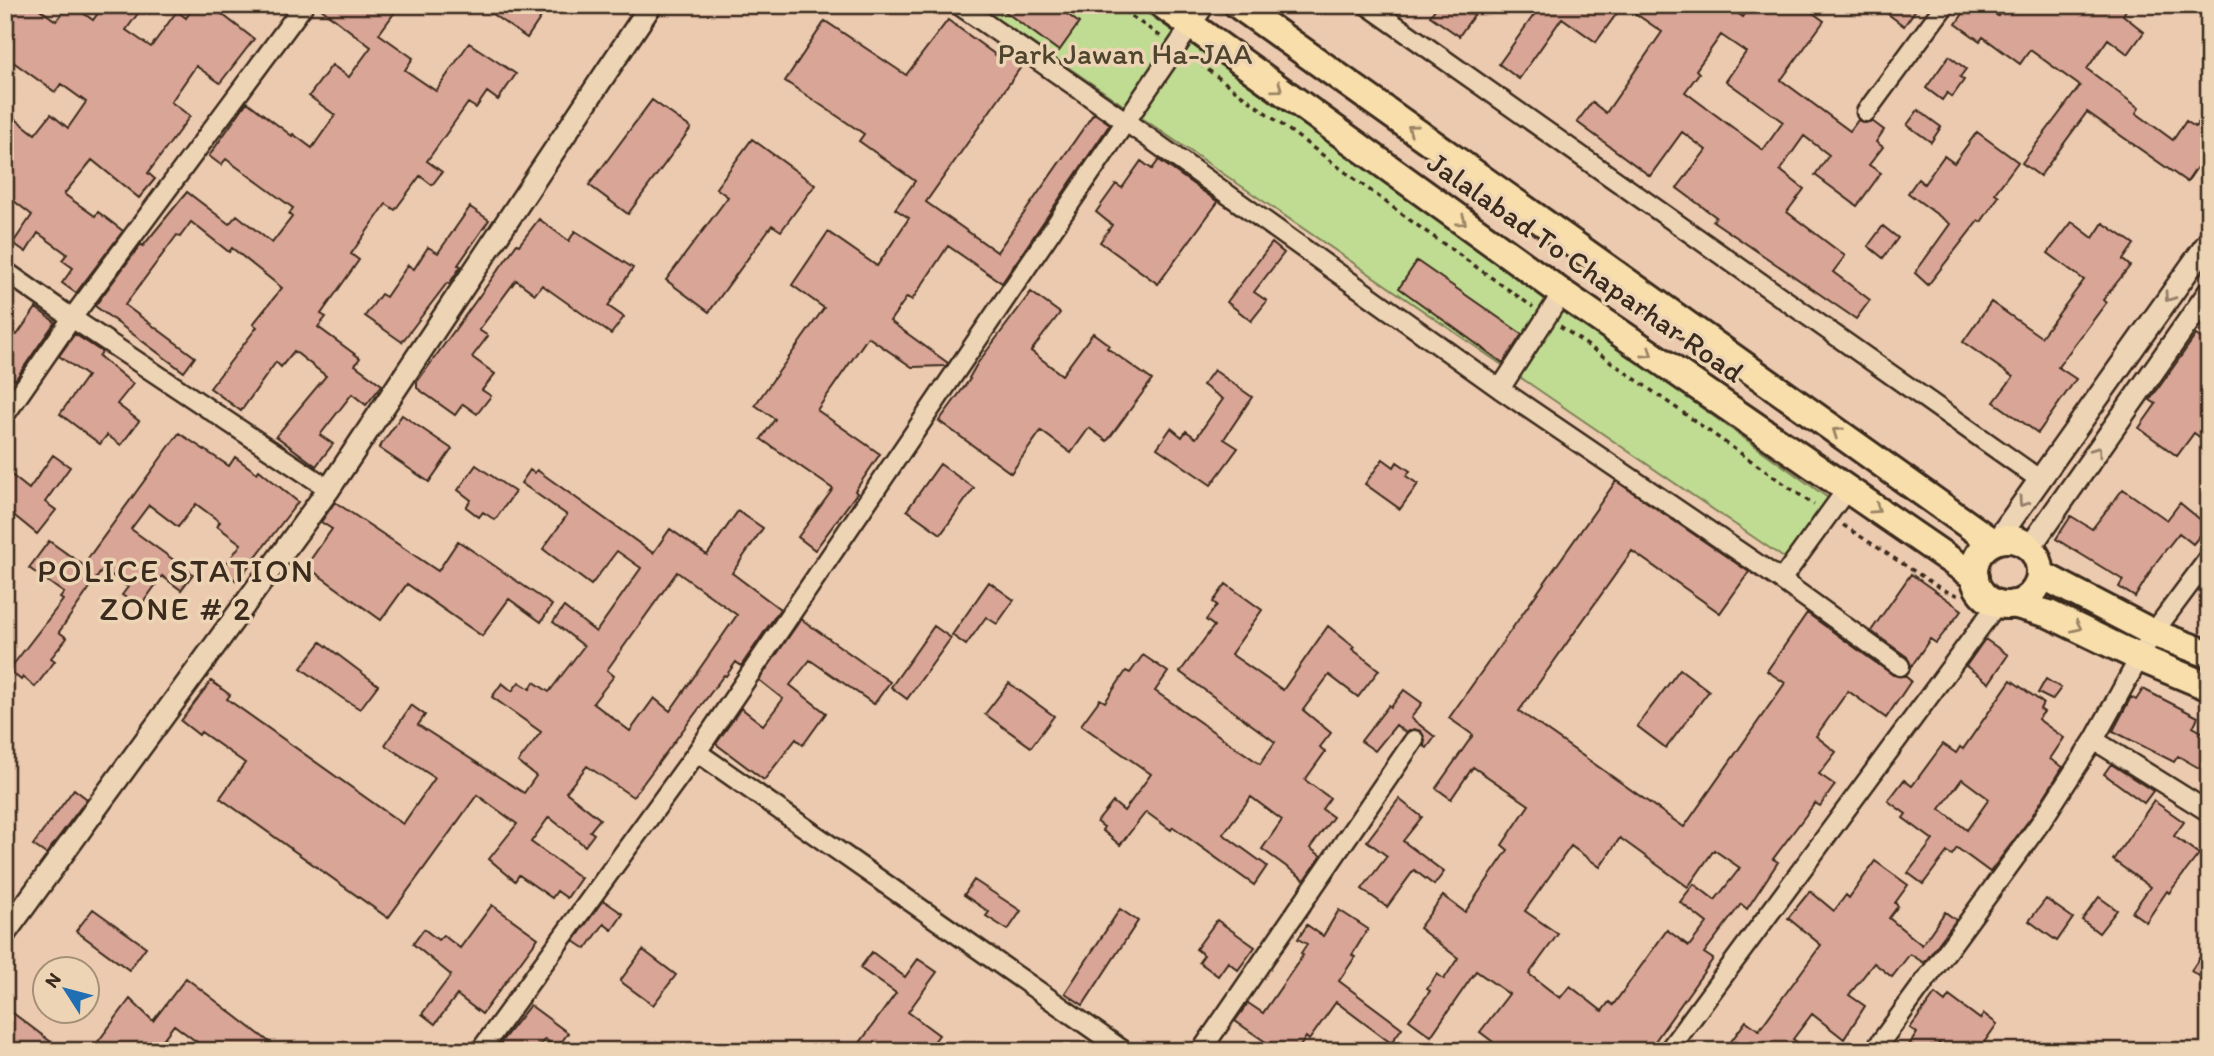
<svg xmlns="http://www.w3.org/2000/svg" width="2214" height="1056" viewBox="0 0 2214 1056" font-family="Itim,sans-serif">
	<rect width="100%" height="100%" fill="#eccaaf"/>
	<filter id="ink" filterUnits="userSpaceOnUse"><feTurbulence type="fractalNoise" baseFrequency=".0143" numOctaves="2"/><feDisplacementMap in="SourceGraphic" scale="14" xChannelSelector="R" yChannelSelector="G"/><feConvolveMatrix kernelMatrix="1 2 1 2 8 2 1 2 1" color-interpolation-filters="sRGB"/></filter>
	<g filter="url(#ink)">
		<!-- green -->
		<path fill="#c0db92" stroke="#7e8258" stroke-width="2" d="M977,5H1136L1831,500L1784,558Z"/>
		<!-- building -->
		<path fill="#d9a596" stroke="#3b2a1e" stroke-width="2" fill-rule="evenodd" d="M5,5H34L56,21L68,5H72L93,20L104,5H144L126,30L151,47L177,11L186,18L195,5H210L254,39L220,83L196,66L171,102L190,116L148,173L155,179L139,198L92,160L64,194L95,216L98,212L123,231L76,293L62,283L73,268L62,260L67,254L38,233L26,252L13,243L32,215L5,194V111L35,134L51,114L68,128L86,102L61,84L55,92L5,56Z
			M316,5H400L379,34L413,58L405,70L436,91L469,43L516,74L498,100L487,92L476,108L468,103L427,161L442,172L432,185L420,176L395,210L386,204L351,254L359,260L321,314L326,317L318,327L360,358L355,365L382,385L366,405L352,394L320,435L333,444L316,466L276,436L326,376L294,351L281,367L276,362L241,411L210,388L257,327L253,324L282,288L232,248L229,252L191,222L180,237L177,235L125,305L195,357L184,372L95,306L141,244L143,246L187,192L229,224L237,215L272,243L292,217L289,214L293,208L226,159L221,165L209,156L247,102L292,136L293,134L312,148L335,115L309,96L332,65L349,77L371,47Z
			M479,5H549L527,38Z
			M996,5H1055L1079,23L1059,51Z
			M1438,5H1481L1459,36L1430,16Z
			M1541,5H1726L1743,17L1751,5H1802L1824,21L1781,80L1850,131L1858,120L1865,123L1872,121L1884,130L1876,142L1883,147L1869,165L1881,173L1857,206L1815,175L1829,155L1804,136L1780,170L1804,189L1787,212L1845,256L1833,272L1870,300L1856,319L1713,221L1716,217L1677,188L1706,150L1682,132L1650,176L1577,122L1592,102L1606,113L1662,32L1623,5L1596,42L1562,18L1519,79L1499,64ZM1721,35L1746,52L1726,81L1783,122L1763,150L1685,92L1699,73L1696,70Z
			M1876,5H1919L1904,26Z
			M1969,5H1984L1998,16L2006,5H2056L2065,12L2070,5H2129L2123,15L2144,32L2128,54L2108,39L2087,69L2139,108L2136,113L2173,140L2186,121L2195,127L2209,108V145L2199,159L2202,160L2187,182L2087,112L2040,176L2022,163L2080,86L2030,50L2020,64L1983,37L1980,41L1956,24Z
			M948,20L1000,58L1005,51L1023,64L926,202L997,252L1094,113L1110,124L1002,283L948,246L912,300L907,297L890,321L948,363L946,366L912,367L868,337L817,410L880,454L855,491L857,493L815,550L798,537L833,489L761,439L775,419L755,405L824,308L792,285L828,232L877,266L909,218L895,209L915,181L859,141L864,134L785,81L825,21L906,75Z
			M1949,56L1966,69L1960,77L1964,80L1952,97L1947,93L1942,100L1926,88Z
			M652,100L691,128L628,214L589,185Z
			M1918,110L1941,127L1931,142L1907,125Z
			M1977,132L2018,162L1995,193L1999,196L1981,222L1978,221L1928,285L1915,273L1950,224L1908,193L1918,179L1924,184L1944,156L1954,163Z
			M752,139L815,185L781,231L772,225L709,312L666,280L728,197L716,188Z
			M1159,160L1218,202L1158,284L1100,242L1112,225L1096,212L1116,184L1122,188L1141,161L1152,169Z
			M470,207L489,220L458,265L461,266L449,284L447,283L402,342L365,316L381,294L386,297L408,265L414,269L428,247L438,253Z
			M539,219L569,241L575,231L633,268L608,306L624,317L611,334L542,285L535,294L516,280L479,330L488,336L472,357L495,374L482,390L491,396L477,414L463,404L455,415L417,388V382L517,244L519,245Z
			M2072,222L2093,238L2103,223L2134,244L2123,260L2130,266L2103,300L2106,303L2058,367L2076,379L2038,433L1994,402L2013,377L1963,342L1991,302L2041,337L2084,280L2048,253Z
			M1883,226L1898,238L1883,258L1868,246Z
			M1272,243L1284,253L1254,292L1267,301L1251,321L1227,302Z
			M1417,261L1522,334L1503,363L1399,288Z
			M1031,292L1060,313L1031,351L1062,375L1093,333L1109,345L1107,348L1152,380L1107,441L1089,428L1071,453L1041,431L1011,473L939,421L970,379L969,378L977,364Z
			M36,308L55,322L15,380L5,372V327L17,335Z
			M74,335H76L102,352L99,356L133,384L117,404L139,421L121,445L107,435L100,444L60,414L87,376L59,356Z
			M2196,335L2209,344V444L2194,433L2177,456L2139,428L2156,404L2150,400Z
			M1214,370L1252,397L1224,439L1238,448L1211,485L1157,448L1171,428L1182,437L1186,431L1196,438L1223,399L1203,385Z
			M402,415L452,449L429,482L379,448Z
			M179,433L229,466L235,457L257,473L259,470L298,502L237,581L222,570L241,544L217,526L220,522L196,504L178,527L149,505L131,529L193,574L181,590L162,576L140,607L122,595L128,587L103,569L59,632L67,638L51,658L55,661L35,687L23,677L21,680L9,670L63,600L60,598L64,593L29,568L49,541L83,565Z
			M53,455L70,467L45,502L56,510L37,534L5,508V470L29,489Z
			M1383,459L1394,467L1397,462L1410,471L1406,476L1418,484L1400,509L1365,484Z
			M940,464L974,488L941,534L907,510Z
			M476,465L515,492L495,520L483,512L479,517L466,507L471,500L458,490Z
			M530,470L534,473L537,470L653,553L670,529L707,555L738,511L763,528L732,573L780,609L741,666L736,662L726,676L724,675L633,797L587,766L566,792L600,819L590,831L594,834L585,846L549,817L531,842L581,878L567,898L557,891L552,898L519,875L515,881L489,859L517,824L477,795L388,918L220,798L245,763L201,732L199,735L181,721L211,681L230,695L227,699L403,824L435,778L385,745L411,705L425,715L418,725L524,793L536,776L518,762L541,732L492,697L502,683L512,691L519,682L530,689L534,682L549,692L584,646L553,622L564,607L596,632L641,568L617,551L591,585L543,549L567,515L521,483ZM677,572L737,615L670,711L654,698L630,731L593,703L614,676L607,670Z
			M1616,481L1749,572L1720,613L1632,551L1519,711L1684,827L1785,683L1767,671L1807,613L1893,675L1905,676L1911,681L1886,718L1848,691L1816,736L1836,752L1819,774L1835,785L1820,806L1815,803L1773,859L1778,862L1747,909L1741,904L1704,953L1713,959L1648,1051H1505L1480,1032L1509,994L1476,971L1431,1036L1409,1020L1430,991L1427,989L1437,974L1444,979L1458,958L1419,928L1443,896L1465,912L1508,850L1502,845L1529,805L1473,767L1451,799L1436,788L1473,735L1449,718ZM1620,838L1688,887L1714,850L1740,868L1715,900L1694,884L1680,902L1707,923L1689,946L1667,930L1613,1005L1609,1002L1602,1011L1570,986L1560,998L1529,974L1558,934L1525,911L1571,846L1600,867Z
			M2123,489L2167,520L2180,503L2208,526L2193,544L2179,533L2157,561L2135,597L2119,587L2123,580L2056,539L2071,516L2092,529Z
			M335,502L438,571L458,541L552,605L541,622L509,599L482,636L407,584L381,620L306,566L332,529L321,522Z
			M1911,574L1962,610L1936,643L1930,639L1911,667L1907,657L1871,631Z
			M989,582L1014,600L997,624L986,617L966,645L952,635Z
			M1226,584L1262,610L1231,654L1283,690L1328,626L1354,647L1352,649L1379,670L1358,697L1329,675L1303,710L1331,733L1320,747L1325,752L1305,780L1330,798L1322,809L1333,817L1310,848L1321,856L1305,880L1262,849L1282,820L1251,797L1223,834L1267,866L1254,885L1173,827L1171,830L1146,812L1120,845L1102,830L1104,827L1097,822L1113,802L1124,811L1151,774L1081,725L1100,699L1105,702L1126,671L1130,673L1143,655L1168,672L1155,691L1260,764L1275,742L1180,672L1214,626L1206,620L1217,605L1213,602Z
			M801,619L890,682L874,704L810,660L790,685L826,713L803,745L796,739L764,780L716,744L741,708L763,725L783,699L759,680Z
			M934,626L951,638L907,699L891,687Z
			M1985,639L2008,655L1989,683L1966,666Z
			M321,642L378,685L360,709L342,698L301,668Z
			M1680,669L1709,691L1666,748L1637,726Z
			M2046,679L2061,688L2052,700L2038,693Z
			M2011,680L2043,703L2040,709L2044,712L2038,719L2064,738L2050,759L2063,767L2032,816L1990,872L1957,848L1952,855L1947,852L1923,884L1908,873L1933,840L1903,818L1906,814L1888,801L1904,780L1912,786L1943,744L1956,753L1960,747L1963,749ZM1962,779L1989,799L1967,830L1940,809Z
			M1009,683L1054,716L1031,747L985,714Z
			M2143,689L2198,717L2193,727L2209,736V751L2199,768L2178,756L2174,762L2113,731L2131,697L2136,700Z
			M1404,690L1422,703L1411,718L1435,737L1427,748L1424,746L1425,740L1421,731L1414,729L1406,733L1396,725L1375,751L1361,741L1389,705L1391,707Z
			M2111,764L2153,791L2144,803L2104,774Z
			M74,789L87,799L46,854L33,845Z
			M1399,799L1422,817L1403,841L1444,872L1434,885L1414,870L1387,907L1362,889L1387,856L1367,841Z
			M2154,801L2184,822L2174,836L2199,854L2169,893L2167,891L2146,922L2132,912L2150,887L2113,860Z
			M1875,861L1908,885L1895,903L1898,906L1889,918L1922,945L1945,912L1956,920L1924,963L1910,954L1892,977L1874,963L1849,995L1865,1006L1844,1039L1812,1014L1793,1039L1808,1051H1724L1746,1021L1759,1030L1821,945L1788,918L1810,891L1834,911L1846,895L1849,898Z
			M974,880L1021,911L1008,930L986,916L989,912L964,895Z
			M2099,897L2117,910L2099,933L2082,920Z
			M2046,899L2073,918L2057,941L2029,921Z
			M603,900L623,914L612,930L604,924L586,949L574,941Z
			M492,905L538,938L482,1014L457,995L435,1024L422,1014L451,975L413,944L424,929L438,940L443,935L460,948Z
			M93,909L146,947L129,970L76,931Z
			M1120,909L1138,921L1083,1005L1065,993Z
			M1339,910L1368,929L1352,955L1355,957L1339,981L1402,1028L1391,1043L1336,1002L1309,1040L1306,1037L1297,1051H1279L1235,1021L1248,1003L1263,1013L1303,955L1301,953L1307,944L1298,939L1307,925L1323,936Z
			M1217,920L1255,947L1238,970L1228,962L1218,976L1199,962L1204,955L1196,949Z
			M2209,943V982L2191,971Z
			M643,950L676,975L653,1005L620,981Z
			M872,952L905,977L918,959L937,972L908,1012L939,1035L927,1051H854L896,993L860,968Z
			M186,978L281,1051H209L174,1025L154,1051H91L130,999L153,1021Z
			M1935,994L1945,1002L1949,996L1980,1019L1984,1014L1997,1024L1978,1051H1950L1939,1043L1933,1051H1905L1917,1033L1910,1028Z
			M530,1005L568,1033L557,1048L545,1039L535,1051H494Z
			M5,1007L63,1051H5Z"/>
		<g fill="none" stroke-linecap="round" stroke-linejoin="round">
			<!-- minor casing -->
			<g stroke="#3b2a1e" stroke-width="23">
				<path id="minor" d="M959,5L1125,121L1500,389L1781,580L1900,666
					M1367,5L2039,479
					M1866,112L1945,5
					M5,271L72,318L329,489
					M1500,389L1562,293
					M5,415L72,318L304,5
					M1781,580L1847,489
					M2094,740L2209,812
					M480,1051L697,752
					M1124,1051L697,752L1205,5
					M1201,1051L1414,740
					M1668,1051L1998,603
					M1874,1051L2041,822L2094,740L2153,633L2209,558"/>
			</g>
			<!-- tertiary casing -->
			<g stroke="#3b2a1e" stroke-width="26">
				<path id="tertiary" d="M1997,540L2209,241
					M2030,547L2209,292
					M5,933L329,489L651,5"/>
			</g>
			<!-- primary casing -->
			<g stroke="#3b2a1e" stroke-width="32">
				<path id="primary" d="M1163,5L1562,293L1975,577
					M1238,5L1992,542
					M1974 572a33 33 0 1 1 66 0a33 33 0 1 1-66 0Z
					M2040,574L2153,633L2209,654
					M2013,604L2049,614L2140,658L2209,687"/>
			</g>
			<!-- path -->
			<path stroke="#3b2a1e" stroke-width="3.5" stroke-dasharray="5 5" stroke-linecap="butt" d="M1115,5L1163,38
				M1192,58L1414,223L1533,307
				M1560,326L1814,505
				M1843,525L1943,590L1962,597"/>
			<!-- minor -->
			<use href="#minor" stroke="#ecd4b4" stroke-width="18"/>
			<!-- tertiary -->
			<use href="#tertiary" stroke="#ecd4b4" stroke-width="21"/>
			<!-- primary -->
			<use href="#primary" stroke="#f8deab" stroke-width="26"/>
		</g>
		<!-- one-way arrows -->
		<defs><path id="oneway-chevron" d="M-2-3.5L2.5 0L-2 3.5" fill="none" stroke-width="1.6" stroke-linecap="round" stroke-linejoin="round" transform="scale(1.75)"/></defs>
		<g stroke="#9a8464">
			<use href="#oneway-chevron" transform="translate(1278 88) rotate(36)"/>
			<use href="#oneway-chevron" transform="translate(1412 129) rotate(-144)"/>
			<use href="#oneway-chevron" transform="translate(1462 221) rotate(36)"/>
			<use href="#oneway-chevron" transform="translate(1648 353) rotate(35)"/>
			<use href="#oneway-chevron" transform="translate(1837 432) rotate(-145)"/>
			<use href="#oneway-chevron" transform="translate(1876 509) rotate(34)"/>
			<use href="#oneway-chevron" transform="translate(2077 627) rotate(25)"/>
		</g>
		<g stroke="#947f69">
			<use href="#oneway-chevron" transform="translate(2169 297) rotate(125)"/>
			<use href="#oneway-chevron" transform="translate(2097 451) rotate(-55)"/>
			<use href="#oneway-chevron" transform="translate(2023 502) rotate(125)"/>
		</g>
	</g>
	<g text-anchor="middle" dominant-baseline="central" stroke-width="7" stroke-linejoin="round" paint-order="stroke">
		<!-- park labels -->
		<g font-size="30" fill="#4f452f" stroke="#ecd4b4">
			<text x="1125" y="53">Park Jawan Ha-JAA</text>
		</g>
		<!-- street labels -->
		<g font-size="30" fill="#3b2a1e" stroke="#ecd4b4">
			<text transform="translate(1586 267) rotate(35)">Jalalabad To Chaparhar Road</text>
		</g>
		<!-- quarter labels -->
		<g font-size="33" letter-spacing="2" fill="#3b2a1e" stroke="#ecd4b4">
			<text x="176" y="570">POLICE STATION<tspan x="176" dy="38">ZONE # 2</tspan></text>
		</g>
	</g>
	<!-- margin -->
	<rect width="2214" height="1056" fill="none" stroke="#ecd4b4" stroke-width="28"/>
	<rect x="14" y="14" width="2186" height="1028" fill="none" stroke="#3b2a1e" stroke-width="2.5" filter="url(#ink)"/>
	<!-- north arrow -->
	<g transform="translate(66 990) rotate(306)"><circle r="33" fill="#ecd4b4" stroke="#a59078" stroke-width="2"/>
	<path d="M0-5L12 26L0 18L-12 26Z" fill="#1f6fb2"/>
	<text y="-10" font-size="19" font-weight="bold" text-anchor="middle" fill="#3b2a1e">N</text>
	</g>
</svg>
